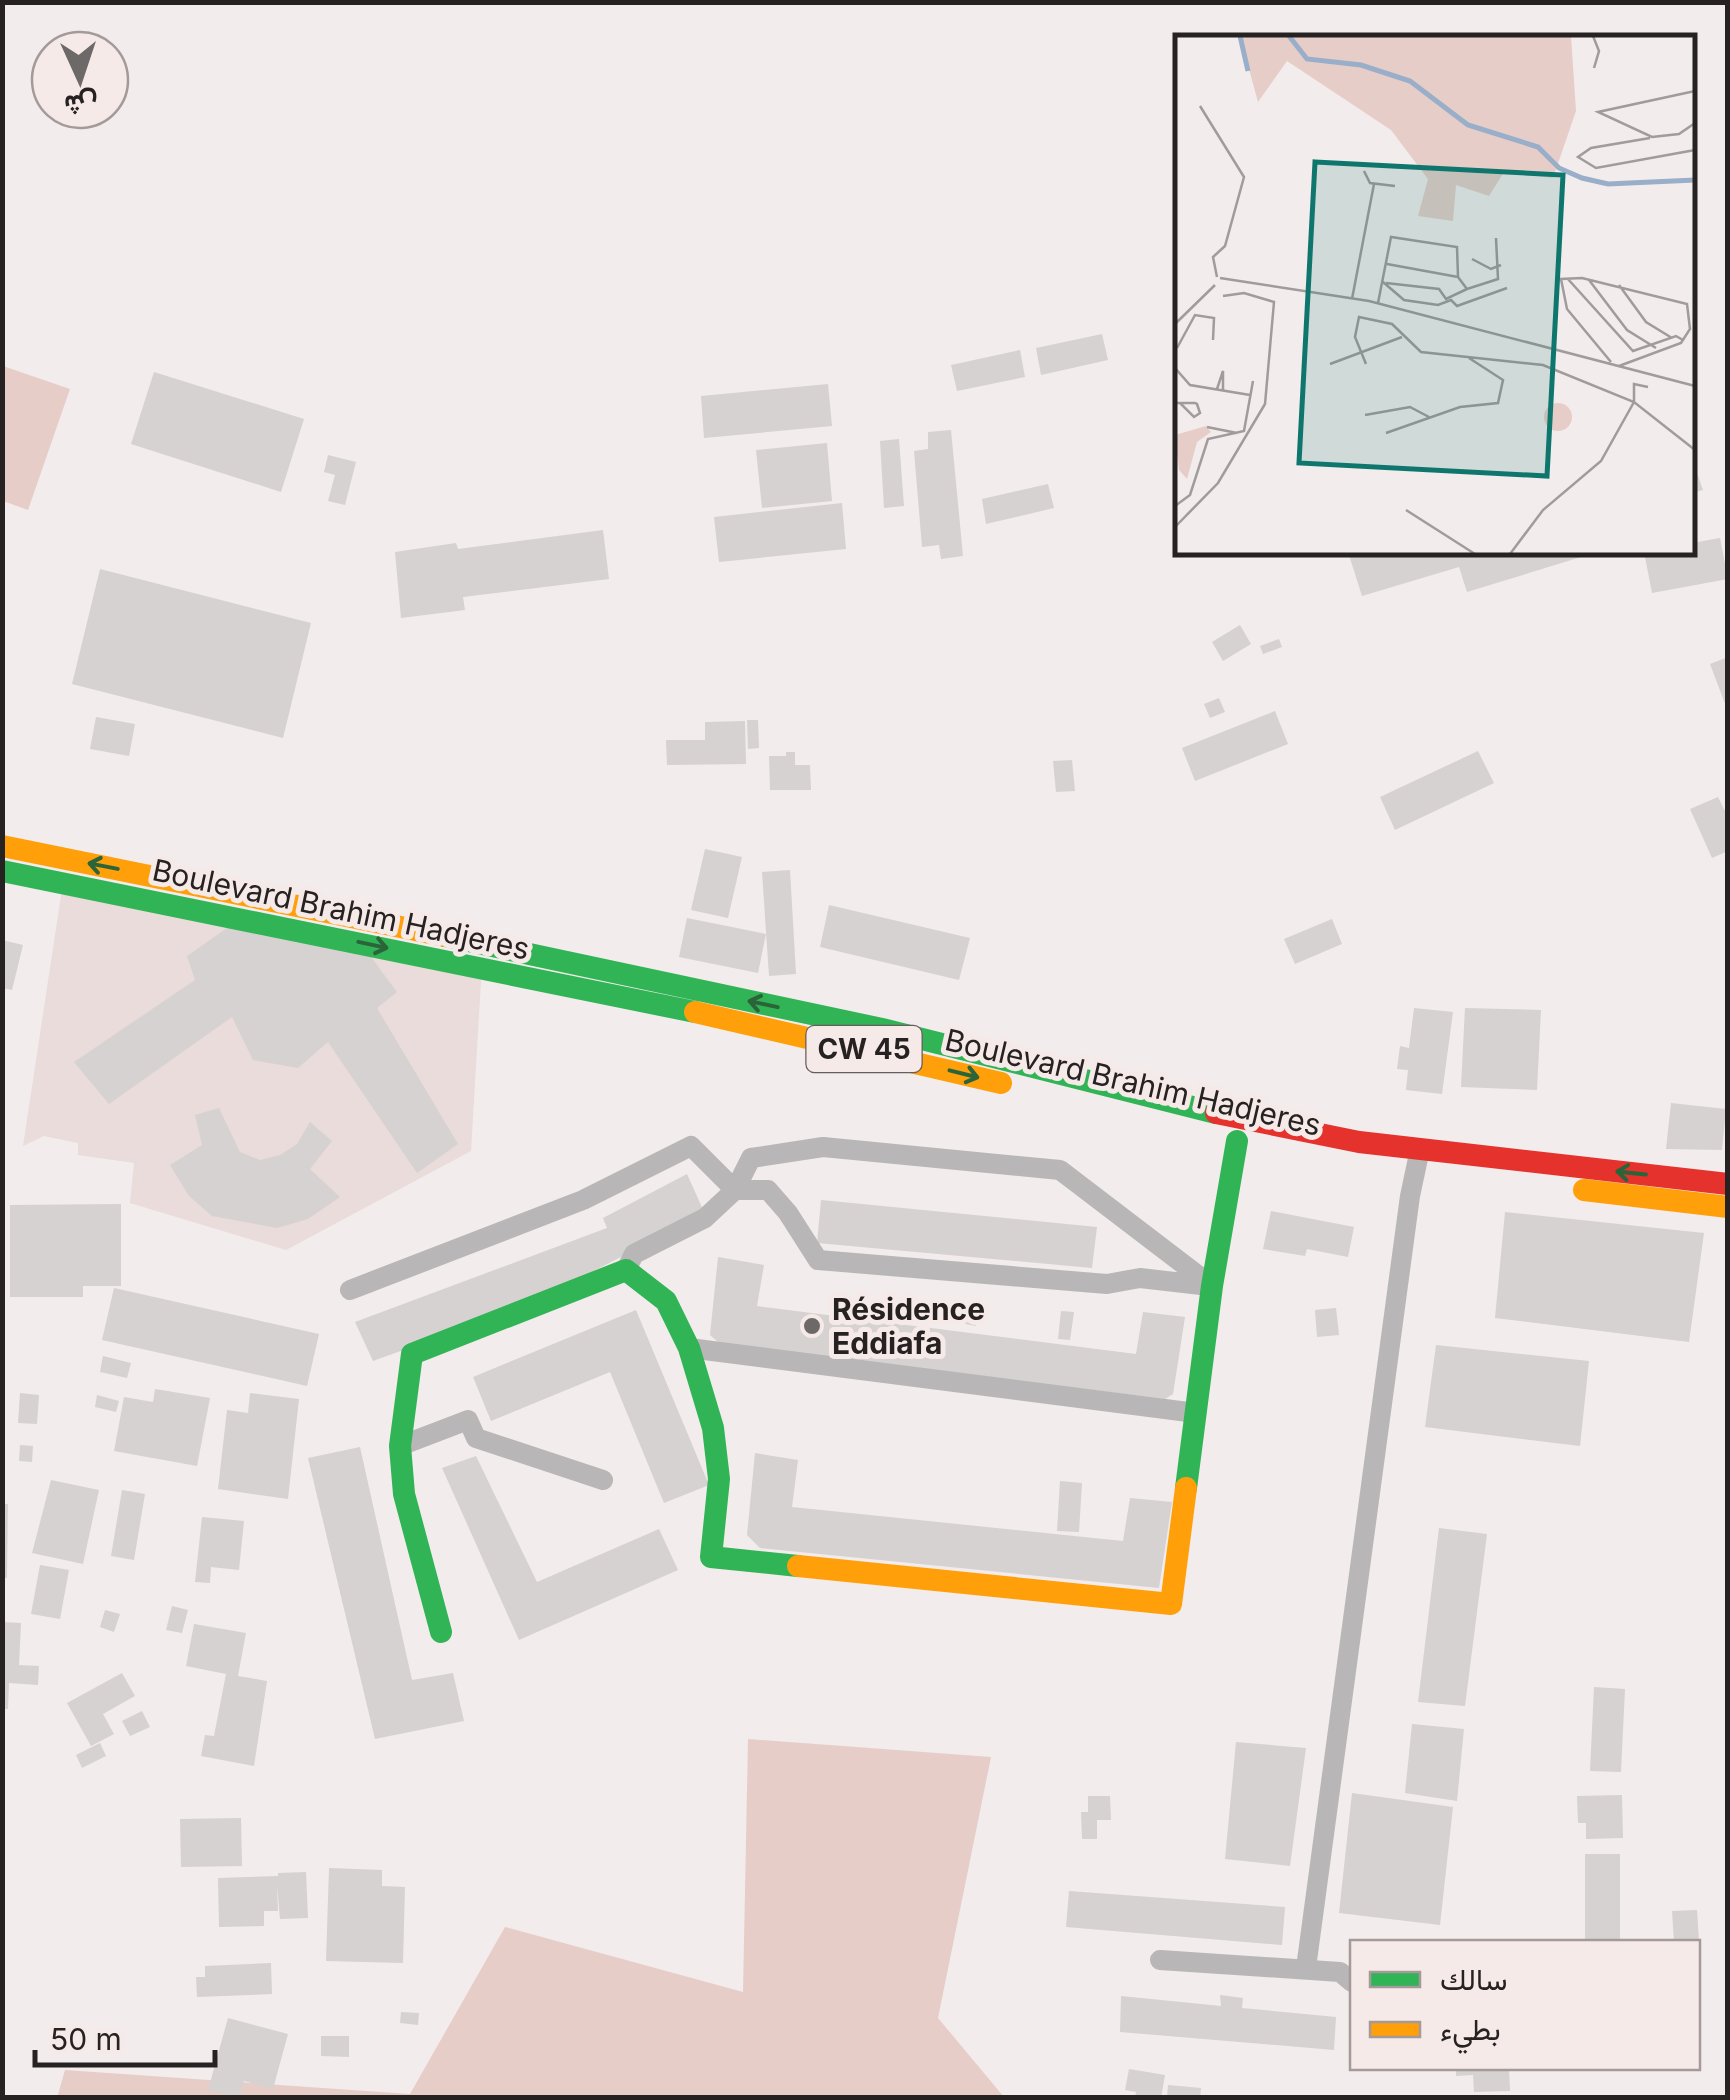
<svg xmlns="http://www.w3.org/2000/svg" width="1730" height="2100" viewBox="0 0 1730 2100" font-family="Inter,Vazirmatn,sans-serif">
	<rect width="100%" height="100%" fill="#f2ecec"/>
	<!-- built -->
	<path fill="#e9dcda" d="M62,889L482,964L471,1151L286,1250L130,1203L134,1163L78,1155V1143L44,1136L23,1146Z"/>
	<!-- green -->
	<path fill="#e6cdc8" d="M3,366L70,389L28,510L3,501Z
		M748,1739L991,1757L938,2018L1004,2097L57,2098L65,2070L410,2094L505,1927L743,1992Z"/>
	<!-- building -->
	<path fill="#d6d2d1" d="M1102,334L1108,360L1041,375L1036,348Z
		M1020,350L1025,377L957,391L951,365Z
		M154,372L304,419L281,492L131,444Z
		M828,384L832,426L704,438L701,396Z
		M951,430L963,556L941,559L939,545L922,547L914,451L928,449V432Z
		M899,439L904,506L884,508L880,441Z
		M827,443L832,501L762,508L756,450Z
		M328,455L356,462L345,505L328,501L335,475L324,472Z
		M1692,459L1703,490L1692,493Z
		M1048,484L1054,508L986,524L982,499Z
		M842,503L846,549L719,562L714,517Z
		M603,530L609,579L463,597L465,610L401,618L395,552L456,543L458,549Z
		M1720,538L1728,579L1652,593L1644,552H1692V543Z
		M1348,552H1594V553L1467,592L1459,567L1362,596Z
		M100,569L311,623L283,738L72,684Z
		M1240,625L1251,644L1223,661L1212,642Z
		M1279,639L1282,647L1263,654L1260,646Z
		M1728,657V709H1727L1710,664Z
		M1219,698L1225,712L1210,718L1204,704Z
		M1275,711L1288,744L1195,781L1182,748Z
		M96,717L135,724L129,756L90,749Z
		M747,720H758L759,748L748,749Z
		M745,721L746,764L667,765L666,740H705V722Z
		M1478,751L1494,783L1395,830L1380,797Z
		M786,752H795V765H810L811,790H770L769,756H786Z
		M1072,760L1075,791L1056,792L1053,761Z
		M1718,797L1728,817V851L1712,858L1690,809Z
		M705,849L742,857L728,918L691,910Z
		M790,870L796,974L769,976L762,872Z
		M829,905L970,938L959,980L820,947Z
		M687,918L766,934L758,973L679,957Z
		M240,919L363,946L397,992L377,1008L458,1144L417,1173L328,1042L298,1068L253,1060L232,1017L109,1104L74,1062L195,980L187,956Z
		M1332,919L1342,944L1295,964L1284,939Z
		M2,940L23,945L12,990L2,988Z
		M1414,1008L1453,1012L1442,1094L1406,1090L1408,1070L1397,1069L1400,1046L1409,1048Z
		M1465,1008L1541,1010L1537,1090L1461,1087Z
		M1671,1103L1726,1109L1722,1150L1666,1149Z
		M219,1108L240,1152L260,1160L280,1155L297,1144L310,1122L332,1141L310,1169L340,1197L308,1219L277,1228L212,1216L189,1196L170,1165L202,1145L195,1115Z
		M687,1174L705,1214L527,1305L373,1361L355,1322L607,1228L603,1218Z
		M821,1200L1097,1227L1092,1268L817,1243Z
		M121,1204V1286H83V1297H10V1205Z
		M1271,1211L1354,1227L1348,1257L1307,1249L1305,1256L1263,1249Z
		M1505,1212L1704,1233L1689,1342L1495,1318Z
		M718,1257L764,1265L757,1306L1136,1354L1143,1312L1185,1317L1173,1394L1165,1399L719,1343L710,1335Z
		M114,1288L319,1334L307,1386L102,1340Z
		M969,1303L979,1305L976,1326L965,1324Z
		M1336,1308L1339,1335L1317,1337L1315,1310Z
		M636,1310L709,1485L664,1503L610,1372L491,1421L473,1377Z
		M1061,1311L1074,1312L1070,1340L1058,1339Z
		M1436,1345L1589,1361L1580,1446L1425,1427Z
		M103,1356L131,1363L127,1378L100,1372Z
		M155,1389L210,1398L197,1466L114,1451L124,1397L153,1402Z
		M20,1393L39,1395L37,1424L18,1423Z
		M250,1393L299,1399L288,1499L218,1489L227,1410L248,1413Z
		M97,1395L119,1401L116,1412L95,1407Z
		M20,1445L33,1446L32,1462L19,1461Z
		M360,1447L412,1680L453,1673L464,1721L375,1739L308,1458Z
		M755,1453L798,1460L792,1507L1123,1541L1130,1498L1172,1502L1159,1588L760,1548L747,1535Z
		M476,1456L537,1582L659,1529L678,1570L519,1640L442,1468Z
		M51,1480L99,1490L83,1564L32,1553Z
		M1060,1481L1082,1483L1079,1532L1057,1531Z
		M122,1490L145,1494L134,1560L111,1556Z
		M2,1504H8L7,1578H2Z
		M202,1517L244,1521L239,1570L211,1567L210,1583L195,1582Z
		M1439,1528L1487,1534L1465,1706L1418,1702Z
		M40,1565L69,1570L60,1619L31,1614Z
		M172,1606L188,1610L182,1633L166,1630Z
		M105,1610L120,1614L114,1632L100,1627Z
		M2,1622L21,1623L19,1665L39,1666L38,1685L9,1683L8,1709H2Z
		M194,1624L246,1633L238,1676L267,1681L254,1766L201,1756L205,1735L214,1736L226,1674L186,1666Z
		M122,1673L135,1696L103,1714L114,1734L91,1746L67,1703Z
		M1594,1687L1625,1689L1621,1772L1590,1771Z
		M142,1711L150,1727L130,1736L122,1721Z
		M1412,1724L1464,1729L1457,1801L1405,1793Z
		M1236,1742L1306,1748L1290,1866L1225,1859Z
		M100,1743L106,1756L82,1768L76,1755Z
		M1352,1793L1453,1807L1440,1925L1339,1913Z
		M1622,1795L1623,1838L1586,1839V1823H1578L1577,1796Z
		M1088,1796H1110L1111,1820H1097V1839H1082L1081,1812H1088Z
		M241,1818L242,1866L181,1867L180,1819Z
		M1585,1854H1620V1942H1585Z
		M329,1868L382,1870V1886L405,1887L403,1963L326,1961Z
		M306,1872L308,1918L280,1919L277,1885L278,1911H264V1926L219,1927L218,1878L278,1876V1873Z
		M1069,1891L1285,1907L1282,1945L1066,1927Z
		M1697,1910L1699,1942H1674L1672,1911Z
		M271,1963L272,1994L197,1997L196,1977H205V1966Z
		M1220,1995L1243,1998L1242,2008L1336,2017L1334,2050L1120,2032L1121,1996L1221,2006Z
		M401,2012L419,2013L418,2025L400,2023Z
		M228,2018L288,2034L273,2089L244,2081L239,2098L208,2090Z
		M321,2036H349V2057L321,2056Z
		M1456,2068H1509L1510,2091L1474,2092L1473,2075L1456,2076Z
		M1129,2069L1165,2075L1161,2098H1135L1136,2092L1125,2090Z
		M1168,2085L1201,2088L1200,2098H1167Z"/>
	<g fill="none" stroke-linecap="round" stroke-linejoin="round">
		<!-- street -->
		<path stroke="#b8b6b6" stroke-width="20" d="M626,1270L634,1254L705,1218L735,1190H768L788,1213L818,1260L1107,1284L1140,1278L1210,1286
			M350,1290L583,1200L691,1146L735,1190L751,1158L823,1147L1060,1170L1212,1286
			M689,1348L1196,1413
			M400,1446L468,1420L476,1438L603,1480
			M1160,1960L1340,1972L1352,1982
			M1306,1968L1410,1196L1420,1149"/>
		<!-- fast -->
		<path stroke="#30b455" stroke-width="22" d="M2,871L695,1012
			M445,936L882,1029L1216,1113
			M1186,1488L1212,1286L1237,1141
			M441,1632L404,1494L400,1446L412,1354L626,1270L666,1301L689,1348L713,1428L719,1479L711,1557L798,1566"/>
		<!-- slow -->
		<path stroke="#ff9f0a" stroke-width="22" d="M2,846L445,936
			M695,1012L1001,1083
			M1584,1190L1728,1207
			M798,1566L1171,1604L1186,1488"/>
		<!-- jam -->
		<path stroke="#e5322d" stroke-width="22" d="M1216,1113L1359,1142L1728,1184"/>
	</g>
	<!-- one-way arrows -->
	<defs><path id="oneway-shaft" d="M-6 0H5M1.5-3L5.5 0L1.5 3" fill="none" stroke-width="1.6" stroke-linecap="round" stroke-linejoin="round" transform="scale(2.5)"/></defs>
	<g stroke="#2b6439">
		<use href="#oneway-shaft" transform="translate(103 866) rotate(-169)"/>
		<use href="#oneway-shaft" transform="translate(373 945) rotate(12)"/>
		<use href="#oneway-shaft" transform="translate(763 1004) rotate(-168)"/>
		<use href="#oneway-shaft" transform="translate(964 1074) rotate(14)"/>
		<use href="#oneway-shaft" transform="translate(1631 1173) rotate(-174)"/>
	</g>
	<!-- markers -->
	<circle fill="#6e6969" stroke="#f6eae8" stroke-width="4" cx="812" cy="1326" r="10"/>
	<g text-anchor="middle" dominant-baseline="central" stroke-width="10" stroke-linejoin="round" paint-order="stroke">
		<!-- shield labels -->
		<rect fill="#f6eae8" stroke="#655e5d" stroke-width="2.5" x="806.5" y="1026" width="115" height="46" rx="8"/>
		<g font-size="28" font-weight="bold" fill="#272222">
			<text x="864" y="1049">CW 45</text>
		</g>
		<!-- street labels -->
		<g font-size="30" fill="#272222" stroke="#f6eae8">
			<text transform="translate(341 909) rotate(12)">Boulevard Brahim Hadjeres</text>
			<text transform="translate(1133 1082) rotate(13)">Boulevard Brahim Hadjeres</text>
		</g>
		<!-- poi labels -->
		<g font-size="30" font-weight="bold" fill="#272222" stroke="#f6eae8" text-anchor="start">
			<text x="832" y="1309">Résidence<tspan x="832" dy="34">Eddiafa</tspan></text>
		</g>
	</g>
	<!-- overview -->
	<g transform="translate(1175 35)">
		<rect width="520" height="520" fill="#f2ecec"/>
		<path d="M65,1H396L401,76L378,143L329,137L314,161L281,150L278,186L243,181L253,144L216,95L112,26L83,67ZM369 382a14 14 0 1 1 28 0a14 14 0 1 1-28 0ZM31,391L36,397L22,407L12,444L4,435L0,400Z" fill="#e6cdc8"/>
		<path fill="none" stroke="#98aec9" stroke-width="5" d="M65,1L73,36M114,1L132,24L186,30L235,46L293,90L363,112L384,133L407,143L433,149L520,145"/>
		<path fill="none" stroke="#a19b9b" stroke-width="2.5" d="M418,1L424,16L419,33M520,56L423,77L477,102L504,99L520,88M25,71L69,142L50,211L38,222L42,242M475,103L416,113L403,122L421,133L520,115M189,136L195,148L220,151M297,224L316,234L326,230M212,229L283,242M45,243L194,266L520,351M392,243L458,316L501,301L508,305M414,245L452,295L481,313M208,247L229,265L263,270L276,265L282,271L332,253M211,248L264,254L271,264L292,254M444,250L471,287L497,303M177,264L199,149M203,268L216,202L282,212L283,242L292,254L323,244L321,203M0,289L40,250M2,313L20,280L39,283L38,305M436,327L392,274L386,244L407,243L512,269L515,294L506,308L444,331M155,329L227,302M191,329L180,302L184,282L217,289L246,317L368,330L459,367L520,415M0,333L15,350L75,360M42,354L48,336V355M0,368H20L22,369L25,378L19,382L5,368M190,380L235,372L254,382M32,392L62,398M211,398L285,372L323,368L328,345L294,323M0,471L15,460L33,404L69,396L78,346M231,475L300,519M0,492L43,448L90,369L99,267L69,258L48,261M335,519L368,475L426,426L459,367V349L473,352"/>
		<path fill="#0f766e" fill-opacity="0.15" stroke="#0f766e" stroke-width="5" d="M140,127L388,140L372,441L124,428Z"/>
		<rect width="520" height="520" fill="none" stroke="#272222" stroke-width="5"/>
	</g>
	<!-- border -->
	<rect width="1730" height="2100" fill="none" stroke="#272222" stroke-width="10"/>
	<!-- legend -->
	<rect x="1350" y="1940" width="350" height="130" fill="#f6eae8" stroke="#a39a99" stroke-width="2.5"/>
	<rect x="1370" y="1972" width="50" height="15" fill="#30b455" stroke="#a39a99" stroke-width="2.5"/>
	<text x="1440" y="1990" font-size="30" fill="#272222">سالك</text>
	<rect x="1370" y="2022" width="50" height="15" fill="#ff9f0a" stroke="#a39a99" stroke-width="2.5"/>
	<text x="1440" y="2040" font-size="30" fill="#272222">بطيء</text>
	<!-- north arrow -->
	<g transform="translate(80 80) rotate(177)"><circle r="48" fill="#f6eae8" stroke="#a39a99" stroke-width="2.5"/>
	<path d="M0-8L18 38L0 25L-18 38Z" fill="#6e6969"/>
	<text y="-15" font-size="28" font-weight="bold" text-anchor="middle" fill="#272222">ش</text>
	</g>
	<!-- scale -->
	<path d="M35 2050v15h180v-15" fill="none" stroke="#272222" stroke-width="5"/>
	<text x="50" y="2050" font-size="30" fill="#272222" stroke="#f6eae8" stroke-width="8" paint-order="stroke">50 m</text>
</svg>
